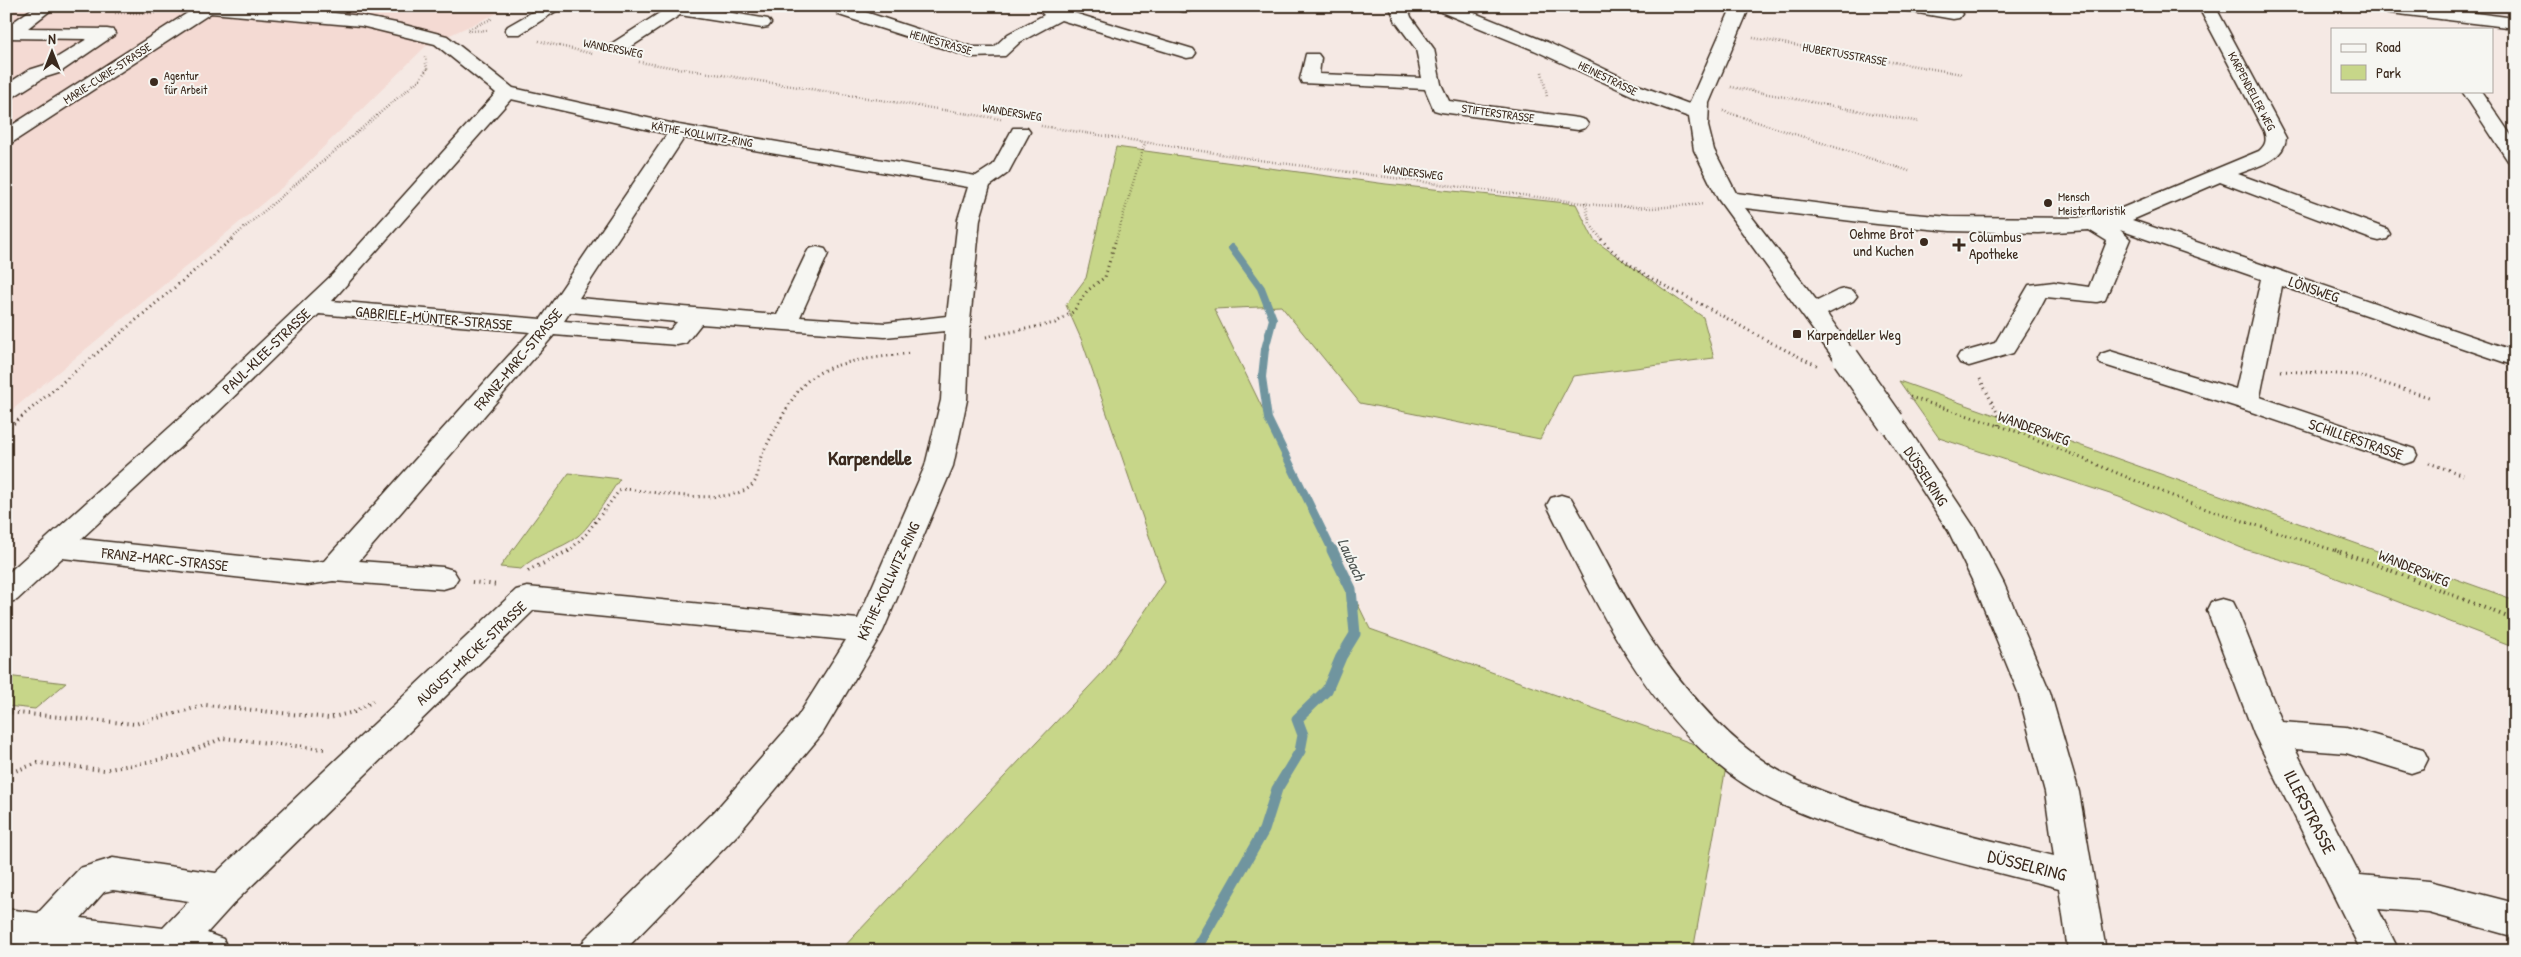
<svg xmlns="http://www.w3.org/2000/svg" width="2521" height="957" viewBox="0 0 2521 957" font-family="'Patrick Hand',sans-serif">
	<rect width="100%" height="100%" fill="#f5e9e4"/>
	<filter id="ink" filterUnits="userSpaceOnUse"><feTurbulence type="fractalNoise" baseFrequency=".02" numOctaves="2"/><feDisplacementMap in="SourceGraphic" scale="10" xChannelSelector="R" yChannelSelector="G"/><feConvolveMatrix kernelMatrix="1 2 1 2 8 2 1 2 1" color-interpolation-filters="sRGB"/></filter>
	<g filter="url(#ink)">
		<!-- built -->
		<path fill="#f4dad3" d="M6,6H513L426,46L286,184L6,415Z"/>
		<!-- green -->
		<path fill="#c7d689" stroke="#818054" d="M1116,147L1386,184L1576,204L1594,240L1703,317L1714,358L1573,376L1540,439L1360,403L1281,306L1214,309L1370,629L1728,756L1693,951H840L1104,671L1165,582L1082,341L1066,305L1086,278Z
			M1899,381L2515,600V647L2313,569L2244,549L2119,497L1939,438Z
			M569,473L620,479C609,494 591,526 578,536C561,550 536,553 521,569L500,567Z
			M6,676L66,683L35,709L6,706Z"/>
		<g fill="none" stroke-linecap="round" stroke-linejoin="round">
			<!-- stream-far1 -->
			<path stroke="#70959f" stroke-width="8" d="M1232,248L1261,288L1273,319L1265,349L1262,377L1268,419L1333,552"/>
			<!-- stream -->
			<path stroke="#70959f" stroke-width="11" d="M1195,951L1264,830L1277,789L1300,751L1303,735L1297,719L1327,690L1341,657L1355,634L1351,589L1332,550"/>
			<!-- minor casing -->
			<g stroke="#3b2a1e" stroke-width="3">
				<path id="minor" d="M36,6H56L28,28L107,29L113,30L116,34L59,73L43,78L13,97L6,99V85L29,70L45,65L87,39L6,38V27Z
					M174,6H262L299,9L361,16L401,24L447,36L513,88L679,125L976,176L993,165L1013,128H1027L1030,132L1008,173L990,186L980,219L970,322L967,400L953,466L883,631L822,734L739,833L624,951H579L585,939L715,811L798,716L846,640L534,610L236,901L207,933L223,939L229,951H69L6,943V909L38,913L80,868L113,858L216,873L516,590L527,587L858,619L925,466L941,400L945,331L885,337L701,324L686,343L677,345L554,335L359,561L443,567L453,570L458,578L453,586L443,589L333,581L308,585L62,558L17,600L6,603V575L200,400L333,274L496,93L435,44L361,26L211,13L13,142L6,144V129L189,12L176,10ZM511,99L667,134L541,319L332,301ZM684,138L968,187L958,219L947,316L885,323L800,317L828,254L825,249L817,247L809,249L806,254L777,315L579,298ZM570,312L677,322L670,330L564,321ZM319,314L530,332L324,561L308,563L81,539L218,412ZM113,890L189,901L163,928L81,918L104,892Z
					M543,6H564L520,34H508L505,30L508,26Z
					M650,6H691L762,18L768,19L771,23L768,27L762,28L680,15L623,52H611L608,48L611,44L661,12L652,10Z
					M847,6L972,47H994L1008,34L1044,15L1040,11L1043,7L1082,6L1074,13L1193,49L1196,53L1193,57L1187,58L1061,20L1020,42L1005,56L970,57L839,15L836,11L839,7Z
					M1174,6H1192L1193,7L1190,11C1183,12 1178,12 1174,6Z
					M1394,6H1413L1409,11L1411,17L1434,49L1441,84L1449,101L1578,118L1585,120L1588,124L1585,128L1578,130L1441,112L1434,110L1425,89L1302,83L1300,79L1306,54H1318L1321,58L1319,74L1422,78L1416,49L1396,22L1391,10Z
					M1434,6H1457L1547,42L1641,86L1689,104L1732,6H1750L1709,103L1708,126L1714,150L1736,193L1877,211L1950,217L2078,218L2122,208L2259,151C2266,145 2267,140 2264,131L2198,6H2215L2286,138C2284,161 2255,167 2238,174L2387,229L2390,234L2387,239L2379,241L2371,239L2220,182L2132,220L2515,351V366L2282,286L2260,397L2414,449L2417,455L2414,461L2404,464L2237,407L2101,364L2098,359L2101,354L2110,351L2236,389L2261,279L2120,230L2130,239L2105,300L2097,302L2046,297L2034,320L2013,353L1969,366L1960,363L1957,358L1960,353L1995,343L2029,285L2054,282L2089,287L2107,241L2089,230L2038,233L1950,231L1877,224L1745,208L1817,301L1837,291L1845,289L1853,291L1857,296L1853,301L1827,314L1858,358L1855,363L1846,366L1837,363L1718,199L1694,150L1689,117L1642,100L1534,50L1436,10Z
					M1899,6H1938L1959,10L1962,14L1959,18L1953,19L1907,11Z
					M2366,6H2419L2515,18V28L2374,11Z
					M2462,91H2481L2515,141V163L2508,161Z
					M1891,414L1900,416L1976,530L2004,584L2050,692L2079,792L2106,951H2068L2059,888C1998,873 1937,858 1876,839C1826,823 1774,807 1731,775C1644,709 1594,600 1547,505L1551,498L1561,495L1571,498C1598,544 1620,592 1649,637C1678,680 1712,723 1755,755C1793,784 1840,798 1886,812C1941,829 1998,842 2054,856L2045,792L2018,692L1974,584L1949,532L1878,422L1882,416Z
					M2222,599L2233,602L2237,610L2282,722L2346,727L2423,749L2428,759L2423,769L2411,773L2346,753L2295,749L2360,875L2429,881L2515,903V937L2429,913L2378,909L2399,951H2361L2254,734L2207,610L2211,602Z"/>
			</g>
			<!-- path-far2 -->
			<path stroke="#3b2a1e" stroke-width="2.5" stroke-dasharray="0.5 2.5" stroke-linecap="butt" d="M115,13H157
				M469,29L493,18
				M468,31L489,30
				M1753,38L1962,74
				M539,41L593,54
				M639,62L1001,119
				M1542,72L1547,97
				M1731,87L1919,122
				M1723,111L1909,171
				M1041,126L1266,161L1597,205L1652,208L1704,204
				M1585,202L1590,224L1602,240
				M230,240L420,79L427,69L425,57
				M1116,240L1145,143"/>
			<!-- path-far1 -->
			<path stroke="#3b2a1e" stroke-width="3" stroke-dasharray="1 4" stroke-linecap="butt" d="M1601,239C1629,271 1672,289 1710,309C1746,329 1781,349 1819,366
				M986,337L1055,323L1073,312L1087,291L1105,277L1116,239
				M2281,371L2357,375L2432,398
				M1980,379L2000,418L1999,426
				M1910,397L2021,433L2194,505L2339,552
				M6,430L232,239
				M2429,463L2466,476
				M568,552L586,534L619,491L626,489C657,492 724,506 750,487C761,479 757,462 763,452C775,431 792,392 811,378C836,359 880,358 910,353"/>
			<!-- path -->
			<path stroke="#3b2a1e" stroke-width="4" stroke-dasharray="1 4.5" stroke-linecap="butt" d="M2335,550L2365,560L2515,620
				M528,571L570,550
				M472,582L498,585
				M6,712L135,724L206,705L329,718L354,712L373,701
				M6,774L38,763L104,770L179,756L223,738L324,749"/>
			<!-- minor -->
			<use href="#minor" fill="#f6f6f2" fill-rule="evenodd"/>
			<!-- minor-bridge casing -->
			<g stroke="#3b2a1e" stroke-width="29" stroke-linecap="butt">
				<path id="minor-bridge" d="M1846,358L1891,422"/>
			</g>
			<!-- minor-bridge -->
			<use href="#minor-bridge" stroke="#f6f6f2" stroke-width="26"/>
		</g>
	</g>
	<!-- markers -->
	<g fill="#3b2a1e" stroke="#f6f6f2" stroke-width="2">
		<circle cx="154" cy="82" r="5"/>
		<circle cx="2048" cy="203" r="5"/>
		<circle cx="1924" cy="242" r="5"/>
		<path d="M1956.5 237.5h5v5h5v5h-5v5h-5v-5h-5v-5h5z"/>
		<rect x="1792" y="329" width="10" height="10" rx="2.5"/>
	</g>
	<g text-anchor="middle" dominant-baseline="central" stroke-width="4" stroke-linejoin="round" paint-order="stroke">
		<!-- far-street labels -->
		<g font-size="12" fill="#3b2a1e" stroke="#f6f6f2">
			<text transform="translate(941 42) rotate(16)">HEINESTRASSE</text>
			<text transform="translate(613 48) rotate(11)">WANDERSWEG</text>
			<text transform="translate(1845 54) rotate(10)">HUBERTUSSTRASSE</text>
			<text transform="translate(107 73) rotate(-33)">MARIE-CURIE-STRASSE</text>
			<text transform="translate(1608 78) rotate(26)">HEINESTRASSE</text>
			<text transform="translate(2252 91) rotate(62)">KARPENDELLER WEG</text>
			<text transform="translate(1012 112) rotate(9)">WANDERSWEG</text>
			<text transform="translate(1498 113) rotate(8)">STIFTERSTRASSE</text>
			<text transform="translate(702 134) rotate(10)">KÄTHE-KOLLWITZ-RING</text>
			<text transform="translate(1413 172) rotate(7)">WANDERSWEG</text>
		</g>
		<!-- far-poi labels -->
		<g font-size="12" fill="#3b2a1e" stroke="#f6f6f2" text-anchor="start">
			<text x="164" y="75">Agentur<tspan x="164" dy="14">für Arbeit</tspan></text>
			<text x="2058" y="196">Mensch<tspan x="2058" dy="14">Meisterfloristik</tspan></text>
		</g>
		<!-- poi labels -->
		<g font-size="15" fill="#3b2a1e" stroke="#f6f6f2" text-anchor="start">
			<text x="1914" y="233" text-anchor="end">Oehme Brot<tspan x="1914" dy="17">und Kuchen</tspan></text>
			<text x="1969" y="236">Columbus<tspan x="1969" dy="17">Apotheke</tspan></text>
			<text x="1807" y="334">Karpendeller Weg</text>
		</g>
		<!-- street labels -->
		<g font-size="15" fill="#3b2a1e" stroke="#f6f6f2">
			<text transform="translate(2314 289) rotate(19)">LÖNSWEG</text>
			<text transform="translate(434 318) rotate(5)">GABRIELE-MÜNTER-STRASSE</text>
			<text transform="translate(266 351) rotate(-44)">PAUL-KLEE-STRASSE</text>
			<text transform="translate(518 359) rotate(-50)">FRANZ-MARC-STRASSE</text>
			<text transform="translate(2034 428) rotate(20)">WANDERSWEG</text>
			<text transform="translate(2356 439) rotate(19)">SCHILLERSTRASSE</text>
			<text transform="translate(1926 476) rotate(57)">DÜSSELRING</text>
			<text transform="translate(165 559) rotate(6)">FRANZ-MARC-STRASSE</text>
			<text transform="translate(2414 568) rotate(22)">WANDERSWEG</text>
			<text transform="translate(888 581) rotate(-65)">KÄTHE-KOLLWITZ-RING</text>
			<text transform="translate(471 653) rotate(-43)">AUGUST-MACKE-STRASSE</text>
		</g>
		<!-- water labels -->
		<g font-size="16" font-style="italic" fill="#515754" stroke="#f6f6f2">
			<text transform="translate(1352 559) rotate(65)">Laubach</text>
		</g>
		<!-- near-street labels -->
		<g font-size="18" fill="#3b2a1e" stroke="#f6f6f2">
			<text transform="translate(2310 812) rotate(63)">ILLERSTRASSE</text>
			<text transform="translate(2027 865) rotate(14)">DÜSSELRING</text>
		</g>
		<!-- district labels -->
		<g font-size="20" font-weight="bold" fill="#3b2a1e" stroke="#f6f6f2">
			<text x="870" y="457">Karpendelle</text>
		</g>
	</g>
	<!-- margin -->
	<rect width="2521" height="957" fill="none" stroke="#f6f6f2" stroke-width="25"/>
	<rect x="12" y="12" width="2496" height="932" fill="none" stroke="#3b2a1e" stroke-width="2" filter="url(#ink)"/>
	<!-- legend -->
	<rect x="2331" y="28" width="162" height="65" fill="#f6f6f2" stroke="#aba49d"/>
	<rect x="2341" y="44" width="25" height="8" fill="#f6f6f2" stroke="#aba49d"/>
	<text x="2376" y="52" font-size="15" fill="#3b2a1e">Road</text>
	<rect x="2341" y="65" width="25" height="15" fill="#c7d689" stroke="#aba49d"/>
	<text x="2376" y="78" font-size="15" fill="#3b2a1e">Park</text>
	<!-- north arrow -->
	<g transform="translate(52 52)" stroke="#f6f6f2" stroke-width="4" paint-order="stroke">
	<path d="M0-4L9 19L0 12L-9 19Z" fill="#3b2a1e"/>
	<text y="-8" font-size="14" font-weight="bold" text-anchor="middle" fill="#3b2a1e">N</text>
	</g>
</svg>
